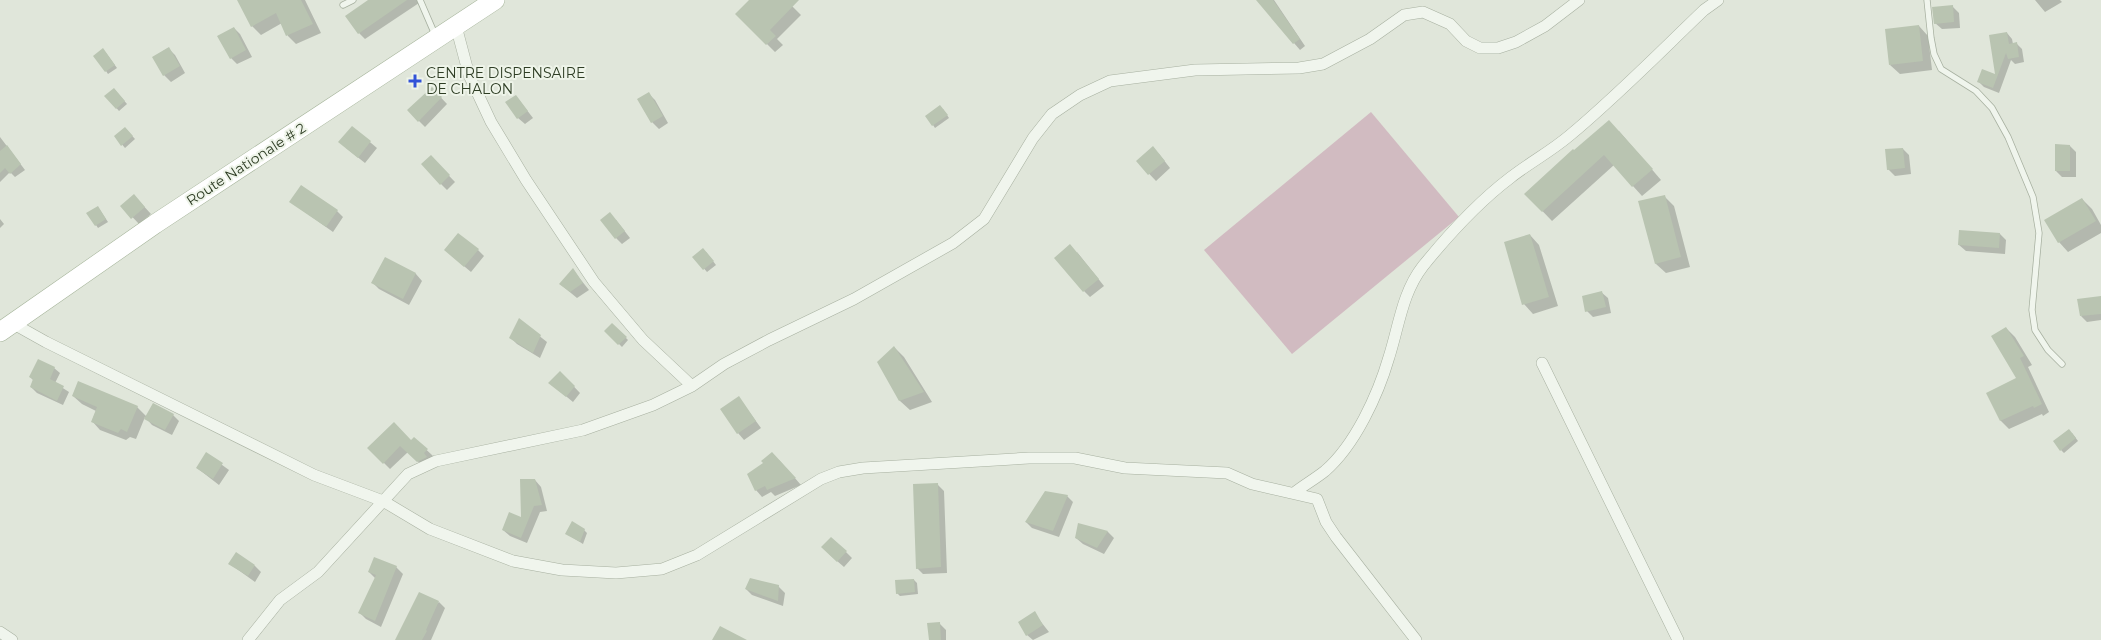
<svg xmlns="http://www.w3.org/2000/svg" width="2101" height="640" viewBox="0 0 2101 640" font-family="Montserrat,sans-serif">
	<rect width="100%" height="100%" fill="#e0e6da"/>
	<!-- green -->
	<path fill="#d1bbc1" d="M1371,112L1459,217L1292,354L1204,250Z"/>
	<!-- shadow -->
	<path fill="#0003" d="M241,0H305L321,33L296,44L288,36L282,23L261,35L252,26Z
		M379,0H417L419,3L365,39L359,33Z
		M751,0H786L801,15L777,39L783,45L775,52L737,14Z
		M1257,0H1274L1305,46L1300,50Z
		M2035,0H2060L2062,2L2045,12Z
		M1952,6L1959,13L1960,28L1942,29L1935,23Z
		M1919,26L1928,36L1932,70L1900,74L1890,65Z
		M234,28L240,34L252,57L237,64L231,58Z
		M2007,33L2012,39L2013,44H2017L2022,49L2024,62L2015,64L2011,60L1999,93L1984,87L1979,82L1997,75Z
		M168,48L175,55L185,73L171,82L164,75L154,57Z
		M106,53L117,68L108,74L106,71Z
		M432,88L447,104L425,127L408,110Z
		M114,89L127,104L119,111L106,96Z
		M649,94L655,100L668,123L659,129L652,122L639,100Z
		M516,96L533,118L525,124L518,118Z
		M943,109L949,118L935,128L933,125Z
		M352,127L377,148L365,163L346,148Z
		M125,128L135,139L125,148L115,136Z
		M1619,131L1661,180L1642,196L1614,165L1552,221L1526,194Z
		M0,137L25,170L15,177L10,172L0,182Z
		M2070,146L2076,152V177H2062L2056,171Z
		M1903,149L1909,155L1911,174L1895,176L1888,169Z
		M1159,154L1170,168L1156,181L1137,161Z
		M431,157L455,182L447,190L441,184Z
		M1664,196L1674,206L1690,267L1666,273L1656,264Z
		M2082,199L2092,209L2101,225V233L2068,252L2059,242Z
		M140,202L151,214L139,224L122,206Z
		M291,202L337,211L343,217L333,232Z
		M100,210L108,222L98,228L88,213Z
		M0,219L4,224L0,228Z
		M616,220L630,238L622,244L616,238Z
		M2000,234L2006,240L2005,254L1966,251L1959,245Z
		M1530,235L1539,245L1558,306L1533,314L1524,304Z
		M478,250L484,256L471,272L452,256Z
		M706,252L716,265L707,272L694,257Z
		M1077,252L1104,286L1090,297L1084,291Z
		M386,259L416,274L422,281L409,305L379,289L373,283Z
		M573,270L589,290L577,298L560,284Z
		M1601,292L1608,298L1611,313L1593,317L1587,311Z
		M2101,297V320L2087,322L2081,316Z
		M519,320L547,342L540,358L517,344L511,338Z
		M612,324L628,340L622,347L606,331Z
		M2006,328L2015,337L2032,365L2028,367L2049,412L2043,416L2042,414L2009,429L2001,421L1988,394L2018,379Z
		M894,347L904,357L932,402L910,410L900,401Z
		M54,368L60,373L55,383L69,392L63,405L37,393L31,387L34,381L30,377Z
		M560,372L580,393L573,402L550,383Z
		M73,396L137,407L147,417L173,415L179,421L172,435L152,425L145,417L136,439L130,437L126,440L100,430L92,421L96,411L82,404Z
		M739,398L761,428L744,440L738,433Z
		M2072,433L2078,441L2064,453L2061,450Z
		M415,439L433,456L424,467L408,452L390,469L369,448L411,442Z
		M207,454L229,470L219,485L197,468Z
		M779,460L801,485L775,496L771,492L762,497L756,490Z
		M535,480L541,487L547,511L540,512L527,543L510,536L503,530L523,519Z
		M938,485L944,491L947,573L923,574L917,568Z
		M1067,496L1073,502L1059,537L1032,528L1026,522Z
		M1079,525L1108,532L1114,538L1104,554L1083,544L1076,538Z
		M584,530L587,533L583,544L567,534Z
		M846,552L852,558L844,567L829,554Z
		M230,564L255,566L261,572L255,582Z
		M396,567L403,574L381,627L366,619L360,613L376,579L369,572Z
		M914,580L917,583L918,594L900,596L897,593Z
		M778,586L785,593L783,606L752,595L746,589Z
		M439,602L445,608L431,640H396Z
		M1034,613L1049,632L1033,640L1027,635Z
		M939,623L946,630V640H930Z"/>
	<!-- building -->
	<path fill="#b9c4b1" d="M237,0H301L313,24L286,36L276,13L251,27Z
		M368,0H407L358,34L345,16Z
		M749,0H799L770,30L776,36L766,45L735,14Z
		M1256,0H1273L1300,39L1293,44Z
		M1953,5L1954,22L1934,24L1932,7Z
		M1919,25L1923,61L1889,65L1885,29Z
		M234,27L246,50L230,59L217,36Z
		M2007,32L2009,44L2017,42L2019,57L2008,59L2006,53L1993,88L1977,82L1982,69L1995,74L1989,35Z
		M169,47L180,66L163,76L152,57Z
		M103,48L115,65L105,72L93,56Z
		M432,87L442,97L418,122L407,110Z
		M114,88L125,101L116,109L104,96Z
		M649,92L663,116L651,123L637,99Z
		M516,95L528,111L517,119L505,102Z
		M940,105L948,115L932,126L925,116Z
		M1609,120L1653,169L1632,187L1604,155L1542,212L1524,194L1573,149L1574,150Z
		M352,126L371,141L358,158L338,142Z
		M125,127L133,136L121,146L114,136Z
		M2055,144L2070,145V171H2055Z
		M7,145L21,164L10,174L5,168L0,173V151Z
		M1153,146L1165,161L1148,175L1136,161Z
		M1903,148L1905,168L1887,170L1885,149Z
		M431,155L450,175L440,185L421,164Z
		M301,185L338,210L326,227L289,202Z
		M134,194L145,207L131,219L120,206Z
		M1665,195L1681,257L1655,264L1638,201Z
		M2082,198L2096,221L2058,243L2044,220Z
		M98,206L106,219L95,226L86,213Z
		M610,212L625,231L615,239L600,220Z
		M1959,230L2000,233L1999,248L1958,245Z
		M458,233L479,249L464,267L444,250Z
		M1530,234L1549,297L1522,305L1504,242Z
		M1070,244L1099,279L1083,292L1054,258Z
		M703,248L714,261L703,270L692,257Z
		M385,257L416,273L403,299L371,283Z
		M573,268L583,283L570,292L559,284Z
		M1602,291L1606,307L1585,312L1582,296Z
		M2101,296V314L2080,316L2077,299Z
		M519,318L541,335L533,353L509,338Z
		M612,323L627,337L618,345L604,331Z
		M2006,327L2024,356L2020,358L2042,404L2034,408L2033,406L2000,421L1986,393L2016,378L1991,336Z
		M894,346L924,392L899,401L877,362Z
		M38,359L55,367L50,379L64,386L57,401L30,387L33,379L29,377Z
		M560,371L575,386L566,397L548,383Z
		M78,381L138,406L127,432L121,429L118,433L91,422L97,407L72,396Z
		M739,396L756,421L737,434L720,409Z
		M153,403L174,414L165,430L144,419Z
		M394,422L411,440L414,437L428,449L424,453L427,457L417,462L400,446L383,464L367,448Z
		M2069,429L2076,438L2060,451L2053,441Z
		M206,452L223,463L213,479L196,468Z
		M772,452L796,478L767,490L765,486L755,491L747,474L763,463L761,461Z
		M520,479H535L542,505L534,506L521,538L502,530L509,512L521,517Z
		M938,483L941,567L916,569L913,484Z
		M1045,491L1068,495L1053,531L1025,522Z
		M572,521L585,529L580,542L565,534Z
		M1078,523L1108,531L1097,548L1075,538Z
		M831,537L847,551L837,562L821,547Z
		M236,552L255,565L248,576L228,564Z
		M374,557L397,566L375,621L358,613L376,575L368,572Z
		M750,578L779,585L778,601L745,589Z
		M914,579L915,592L896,594L895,580Z
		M419,592L439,601L426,630L427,631L422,640H395Z
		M1035,611L1043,625L1026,636L1018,622Z
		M940,622L941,640H929L927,623Z
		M720,626L747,640H712Z"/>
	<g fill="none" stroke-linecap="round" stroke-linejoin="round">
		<!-- service casing -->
		<g stroke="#a7b0a0" stroke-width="7">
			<path id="service" d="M420,0L436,37
				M1927,0L1931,38L1934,54L1941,69L1976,91L1992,108L2008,137L2033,197L2039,233L2032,310L2035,330L2048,350L2062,364
				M343,5L353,0"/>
		</g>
		<!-- minor casing -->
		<g stroke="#a7b0a0" stroke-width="12">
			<path id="minor" d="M456,26L469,75L491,122L526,180L594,282L643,340L692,386
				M12,323L46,342L314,475L383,501L430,529L513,561L562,570L616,573L662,569L697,555L821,479L839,472L863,468L1029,458H1075L1125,468L1227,473L1252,484L1317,499L1326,522L1336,537L1416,640
				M1542,363L1678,640
				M1294,493C1304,485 1315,479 1325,471C1355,445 1378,395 1389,357C1399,326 1402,293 1423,266C1449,234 1477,203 1510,178C1529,163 1550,152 1569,136C1616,97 1659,53 1704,10L1718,0
				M0,632L12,640
				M248,640L280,600L318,572L408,474L436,461L583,430L653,405L692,386L724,364L769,340L854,299L953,243L984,219L1033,138L1052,114L1080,95L1110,81L1195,70L1299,68L1323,64L1370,39L1404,15L1423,12L1450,24L1466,41L1480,48H1498L1516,42L1545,26L1579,0"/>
		</g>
		<!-- primary casing -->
		<g stroke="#a4b399" stroke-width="20">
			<path id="primary" d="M0,332L155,224L495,0"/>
		</g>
		<!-- service -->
		<use href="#service" stroke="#f0f5ed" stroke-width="5.5"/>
		<!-- minor -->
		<use href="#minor" stroke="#f0f5ed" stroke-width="11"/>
		<!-- primary -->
		<use href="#primary" stroke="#fff" stroke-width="19"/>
	</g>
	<!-- markers -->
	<path fill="#3253d8" stroke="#eef4e9" stroke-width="2" d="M412.5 73.5h5v5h5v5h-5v5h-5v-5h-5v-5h5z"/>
	<g text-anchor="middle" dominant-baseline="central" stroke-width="4" stroke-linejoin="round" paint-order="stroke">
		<!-- poi labels -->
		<g font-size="14" fill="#2e3d24" stroke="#eef4e9" text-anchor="start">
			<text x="426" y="73">CENTRE DISPENSAIRE<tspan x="426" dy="16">DE CHALON</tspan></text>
		</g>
		<!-- street labels -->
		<g font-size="14" fill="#2e3d24" stroke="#eef4e9">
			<text transform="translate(246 164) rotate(-33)">Route Nationale # 2</text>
		</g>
	</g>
</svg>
